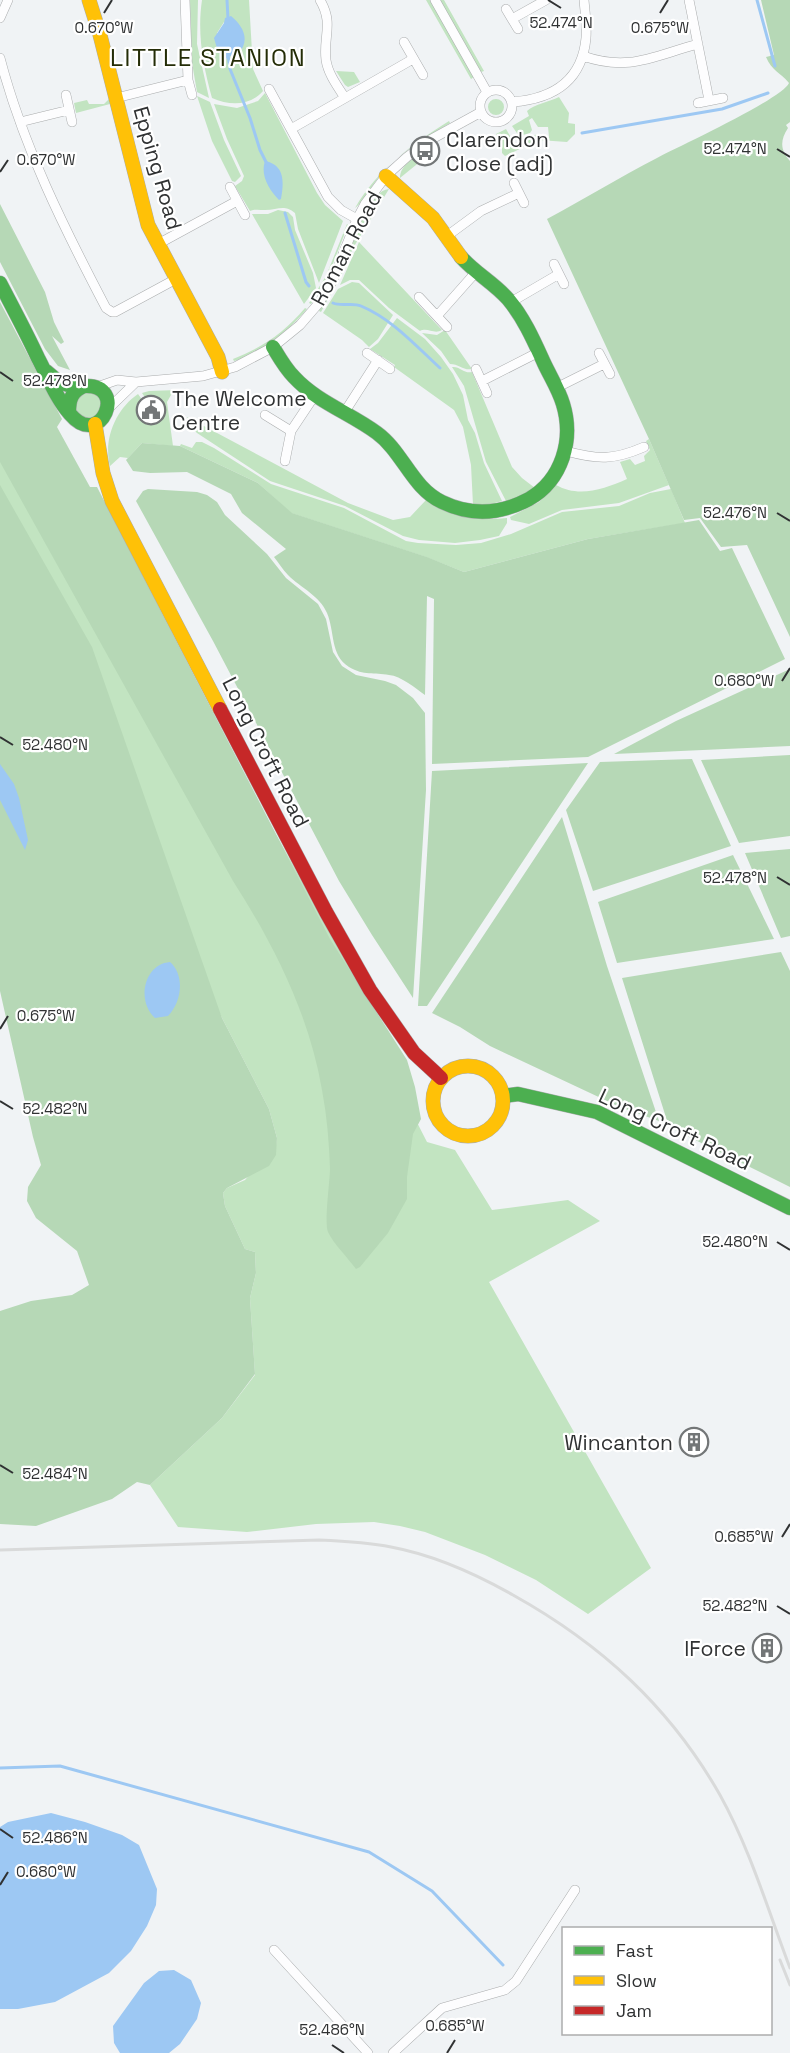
<svg xmlns="http://www.w3.org/2000/svg" width="790" height="2053" viewBox="0 0 790 2053" font-family="'Space Grotesk',sans-serif">
	<rect width="100%" height="100%" fill="#f0f3f5"/>
	<!-- green -->
	<path fill="#c2e4c1" fill-rule="evenodd" d="M190,0H198L197,44L209,98L197,92L192,63Z
		M202,0H249L253,69L263,91C250,106 230,106 212,98C203,65 197,34 202,0ZM224,22L234,54L226,59L217,33Z
		M426,0H430L474,77L471,79Z
		M440,0H444L484,71L481,72Z
		M336,71L354,72L360,82L348,87L345,85Z
		M265,93L317,193L325,205L343,221L319,283L298,229L295,213C284,204 278,210 265,210C259,210 255,209 250,211L235,186L242,181L244,176L227,139L214,104L237,108L258,101Z
		M197,96L210,102L224,140L241,176L235,182L232,181L212,141Z
		M559,97L569,113L568,123L575,124V134L567,142L539,140L505,156L502,153V145L496,134L506,129L517,148L522,145L521,143L537,134L542,137H549L548,127H538L532,118L529,120L532,130L530,133L519,136L512,126L529,116L527,111C535,104 549,102 559,97Z
		M488 107a8 8 0 1 1 16 0a8 8 0 1 1-16 0Z
		M109,99L110,104L76,113L74,103L87,100L89,104H104Z
		M449,121L450,123C427,137 402,151 384,171C374,181 364,202 355,208C378,169 411,145 449,121Z
		M424,151L427,156L400,178C400,165 414,158 424,151Z
		M389,189L353,248L344,270L321,312L319,311C328,297 337,284 343,269C351,250 366,191 389,189Z
		M278,210L288,212L293,217L295,230L313,273L316,288L304,304L252,214H268Z
		M347,224L348,225L327,279L311,304L309,303L326,276Z
		M359,242L442,330C434,335 428,327 420,331L389,308L359,280H350L340,285Z
		M352,282L359,283L393,315L378,339L369,347L362,340L323,313L338,289Z
		M305,308L307,309C288,331 262,354 234,361L233,359C262,348 285,332 305,308Z
		M397,318L425,339L441,357L453,374L463,395L468,420L475,433L484,463L502,501L488,505H473L471,465L463,427L454,410L394,367L395,365L370,349L378,343Z
		M445,330L472,369C464,371 459,364 450,364L441,351L422,333L437,335Z
		M0,334L411,1079L405,1099L427,1142L455,1150L492,1210L568,1200L600,1221L489,1282L651,1568L588,1614L536,1580L485,1555L425,1532L400,1526L374,1522L316,1524L247,1532L178,1527L150,1485L222,1418L255,1375L250,1298L256,1273L255,1252L245,1249L225,1206L223,1193L227,1188L245,1180L276,1145L277,1138L269,1109L222,1018L0,551Z
		M452,367C460,366 464,374 472,372L512,467L522,478L535,488L521,497L506,501L486,462L464,386Z
		M177,390V395H171L167,402L173,446L142,443L128,458L120,457L110,466C103,439 116,409 138,394L146,405L138,410L146,421L164,409L156,397L148,402L142,393L149,391Z
		M75 405a13 13 0 1 1 26 0a13 13 0 1 1-26 0Z
		M187,417L348,503L393,520L410,517L426,500C452,517 476,521 507,518V523L499,536L480,540L455,543L419,540L403,536L345,506L270,481L197,433L190,426Z
		M649,439L669,485L619,503L562,510L529,524L511,520L510,517L539,502L556,485C579,498 604,489 627,479L620,462L630,459L635,465L645,461L644,456L650,450L646,441Z
		M196,442H202L214,448L271,484L344,508L406,541L418,543L456,545L481,543L511,534L562,512L619,506L650,493L671,489L685,523L588,539L464,572L426,557L291,513L258,483L180,446L181,444L192,448Z"/>
	<!-- forest -->
	<path fill="#b6d8b6" d="M761,0H790V122L786,125L788,128C780,140 780,150 790,161V637L747,545L721,547L700,518L684,520L649,439L547,219C584,199 620,177 657,158C678,147 782,99 789,83C780,72 772,71 766,57L774,55Z
		M0,204L45,292L54,322L64,342L61,344L52,336L70,370L58,366L45,349L0,262Z
		M0,302L62,419L57,427L90,487H97L330,939L407,1060L415,1087L421,1119L413,1134L407,1177V1199L388,1233L360,1267L356,1269C348,1258 333,1243 328,1232C324,1223 330,1181 330,1168C329,1142 327,1116 322,1090C309,1014 274,945 233,881L0,462Z
		M142,443L180,446L258,483L292,513L427,557L464,572L588,539L699,520L720,551L732,548L785,659L588,757L432,764L434,599L427,596L425,695C415,688 401,676 389,675C374,672 364,676 349,667C330,655 335,632 327,613C320,596 301,588 288,575C283,570 279,563 274,557L286,549L242,513L231,494L187,472L150,473L133,471L126,460Z
		M0,485L92,647L222,1018L269,1109L277,1138L276,1155L269,1166L227,1188L223,1193L225,1206L245,1249L255,1252L256,1273L250,1298L255,1374L222,1418L150,1485L137,1482L112,1499L36,1526L0,1524V1311L31,1301L72,1295L89,1285L77,1251L36,1218L27,1201L28,1187L41,1165L33,1137L0,991Z
		M148,489L197,492L207,495L217,502L225,515L267,554L286,578L318,604L326,619L333,652L342,666L356,675L385,681L396,685L413,698L425,713L426,790L413,998L372,935L339,881L213,641L136,501L143,491Z
		M790,669V746L614,754L676,721Z
		M790,755V836L739,843L701,760Z
		M692,759L731,846L593,891L566,810L600,762Z
		M588,763L427,1006H418L432,771Z
		M562,817L607,966L659,1121L620,1107L490,1046L460,1027L432,1013Z
		M790,849V936L781,938L745,853Z
		M733,855L774,939L617,963L598,902Z
		M781,952L790,971V1187L669,1127L622,978Z"/>
	<!-- water -->
	<path fill="#9dc8f3" d="M231,16C243,26 251,40 238,54H234L226,59L218,52L214,38L224,23L225,18Z
		M265,161C285,165 284,182 281,199L279,200C269,190 260,175 265,161Z
		M0,764L14,784L19,798L28,840L25,850L0,800Z
		M170,962C185,975 182,1002 168,1016L155,1018C136,1001 144,964 170,962Z
		M51,1813L85,1822L122,1835L139,1845L157,1889L156,1905L147,1926L131,1951L109,1973L55,2002L18,2009H0V1827L8,1822Z
		M174,1970L191,1980L201,2003L197,2019L180,2044L169,2053H120L114,2043L113,2026L144,1983L159,1971Z"/>
	<g fill="none" stroke-linecap="round" stroke-linejoin="round">
		<!-- stream -->
		<path stroke="#9dc8f3" stroke-width="3" d="M227,0L228,19
			M757,0L775,66
			M228,55L230,69L250,118L260,150L267,164
			M582,133L722,109L768,93
			M285,213L306,282L309,286
			M333,303C342,307 352,302 361,306C392,319 415,345 440,368
			M0,1768L60,1766L369,1852L432,1891L503,1965"/>
		<!-- street casing -->
		<g stroke="#aaacad" stroke-width="10">
			<path id="street" d="M185,0L188,80L192,95
				M320,0C334,24 323,36 326,60C328,74 338,87 345,98
				M435,0L487,92
				M689,0L709,100
				M506,9L518,29
				M0,18L8,0
				M512,19L546,0
				M404,42L423,75
				M583,56C629,72 653,56 698,44
				M0,58C23,146 64,228 106,308L112,312H115L176,279
				M269,89L328,197L341,210L357,219
				M480 106a16 16 0 1 1 32 0a16 16 0 1 1-32 0Z
				M66,95L72,122
				M116,98L188,80
				M512,102C552,99 582,82 586,38C587,25 585,12 584,0
				M698,103L723,98
				M20,122L69,110
				M291,129L413,59
				M514,183L524,203
				M230,187L245,215
				M447,236L481,211L519,193
				M158,244L237,201
				M554,264L564,284
				M419,297L447,327
				M511,302L559,274
				M437,316L476,272
				M367,353L390,369
				M599,353L610,374
				M476,369L487,393
				M482,381L539,352
				M97,387L117,380L136,382L203,376L235,367L273,347L300,325L319,303L332,282L357,219L365,204L386,176L407,157L430,140L481,112
				M556,388L604,364
				M108,409L136,382
				M344,413L378,360
				M265,415L291,431
				M566,451C598,460 614,460 644,447
				M285,461L291,431L315,395
				M274,1950L368,2053
				M393,2053L442,2008L505,1990L516,1981L575,1890"/>
		</g>
		<!-- fast casing -->
		<g stroke="#aaacad" stroke-width="15">
			<path id="fast" d="M0,283C13,308 26,332 38,358C48,377 56,398 70,414C101,451 129,383 84,386C72,391 69,399 69,412
				M273,347C279,357 285,368 294,377C317,402 350,413 377,433C403,452 412,488 442,502C471,516 501,514 529,499C562,480 574,440 563,404C559,390 550,376 544,363C534,341 524,318 508,299C494,283 475,273 461,257
				M46,371L59,382L78,388
				M503,1096L518,1094L597,1112L790,1208"/>
		</g>
		<!-- slow casing -->
		<g stroke="#aaacad" stroke-width="15">
			<path id="slow" d="M89,0L100,35L148,225L218,357L222,372
				M386,176L433,218L461,257
				M95,424L103,473L112,501L220,709
				M433 1101a35 35 0 1 1 70 0a35 35 0 1 1-70 0Z"/>
		</g>
		<!-- jam casing -->
		<g stroke="#aaacad" stroke-width="15">
			<path id="jam" d="M220,709L326,912L370,990L414,1053L441,1078"/>
		</g>
		<!-- street -->
		<use href="#street" stroke="#fdfdfe" stroke-width="9"/>
		<!-- fast -->
		<use href="#fast" stroke="#4caf50" stroke-width="14"/>
		<!-- slow -->
		<use href="#slow" stroke="#ffc107" stroke-width="14"/>
		<!-- jam -->
		<use href="#jam" stroke="#c62828" stroke-width="14"/>
		<!-- rail -->
		<path stroke="#d9dada" stroke-width="3" d="M0,1550L319,1540C343,1541 367,1542 391,1547C434,1555 476,1574 513,1595C601,1644 670,1707 720,1795C750,1849 768,1910 790,1968
			M780,1960L790,1985"/>
	</g>
	<!-- ticks -->
	<path fill="none" stroke="#303233" stroke-width="2" d="M548,0L561,8M104,13L112,0M660,13L668,0M777,149L790,157M0,172L8,160M0,372L13,381M777,513L790,521M782,681L790,668M0,737L13,745M777,877L790,885M0,1029L8,1016M0,1101L13,1109M777,1242L790,1250M0,1465L13,1473M782,1537L790,1524M777,1606L790,1614M0,1829L13,1838M0,1885L8,1872M332,2045L344,2053M447,2053L455,2040"/>
	<!-- icons -->
	<defs>
		<g id="bus-ring" transform="scale(1.5)"><circle r="9.5" fill="#fff" stroke="#737677" stroke-width="1.5"/><path d="M-5-6H5V4H4V6H2V4H-2V6H-4V4H-5ZM-3.5-4V0h7V-4ZM-3.5 1.2v1.5H-2V1.2ZM2 1.2v1.5H3.5V1.2Z" fill="#737677"/></g>
		<g id="civic-ring" transform="scale(1.5)"><circle r="9.5" fill="#fff" stroke="#737677" stroke-width="1.5"/><path d="M-.6-6.5H3V-4.5H.6V-3L4-1V1h2V6H-6V1h2V-1L-.6-3ZM-1.2 2.5V6h2.4V2.5Z" fill="#737677"/></g>
		<g id="building-ring" transform="scale(1.5)"><circle r="9.5" fill="#fff" stroke="#737677" stroke-width="1.5"/><path d="M-4-6H4V6H1V3H-1V6H-4ZM-2.5-4.3h1.7v1.8h-1.7ZM.8-4.3h1.7v1.8H.8ZM-2.5-1h1.7V.8h-1.7ZM.8-1h1.7V.8H.8Z" fill="#737677"/></g>
	</defs>
	<g fill-rule="evenodd">
		<use href="#bus-ring" x="425" y="151"/>
		<use href="#civic-ring" x="151" y="410"/>
		<use href="#building-ring" x="694" y="1442"/>
		<use href="#building-ring" x="767" y="1648"/>
	</g>
	<g text-anchor="middle" dominant-baseline="central" stroke-width="4.5" stroke-linejoin="round" paint-order="stroke">
		<!-- poi labels -->
		<g font-size="21" fill="#303233" stroke="#fff" text-anchor="start">
			<text x="446" y="139">Clarendon<tspan x="446" dy="24">Close (adj)</tspan></text>
			<text x="172" y="398">The Welcome<tspan x="172" dy="24">Centre</tspan></text>
			<text x="673" y="1442" text-anchor="end">Wincanton</text>
			<text x="746" y="1648" text-anchor="end">IForce</text>
		</g>
		<!-- street labels -->
		<g font-size="21" fill="#303233" stroke="#fff">
			<text transform="translate(158 168) rotate(74)">Epping Road</text>
			<text transform="translate(346 248) rotate(-62)">Roman Road</text>
			<text transform="translate(266 752) rotate(63)">Long Croft Road</text>
			<text transform="translate(675 1129) rotate(25)">Long Croft Road</text>
		</g>
		<!-- quarter labels -->
		<g font-size="24" letter-spacing="1.5" fill="#242d07" stroke="#fff">
			<text x="208" y="57">LITTLE STANION</text>
		</g>
	</g>
	<g font-size="15" text-anchor="middle" fill="#303233" stroke="#fff" stroke-width="4.5" stroke-linejoin="round" paint-order="stroke">
		<text x="561" y="28">52.474°N</text>
		<text x="104" y="33">0.670°W</text>
		<text x="660" y="33">0.675°W</text>
		<text x="735" y="154">52.474°N</text>
		<text x="46" y="165">0.670°W</text>
		<text x="55" y="386">52.478°N</text>
		<text x="735" y="518">52.476°N</text>
		<text x="744" y="686">0.680°W</text>
		<text x="55" y="750">52.480°N</text>
		<text x="735" y="883">52.478°N</text>
		<text x="46" y="1021">0.675°W</text>
		<text x="55" y="1114">52.482°N</text>
		<text x="735" y="1247">52.480°N</text>
		<text x="55" y="1479">52.484°N</text>
		<text x="744" y="1542">0.685°W</text>
		<text x="735" y="1611">52.482°N</text>
		<text x="55" y="1843">52.486°N</text>
		<text x="46" y="1877">0.680°W</text>
		<text x="455" y="2031">0.685°W</text>
		<text x="332" y="2035">52.486°N</text>
	</g>
	<!-- legend -->
	<rect x="562" y="1927" width="210" height="108" fill="#ffffff" stroke="#acadad" stroke-width="1.5"/>
	<rect x="574" y="1946" width="30" height="9" fill="#4caf50" stroke="#acadad" stroke-width="1.5"/>
	<text x="616" y="1957" font-size="18" fill="#303233">Fast</text>
	<rect x="574" y="1976" width="30" height="9" fill="#ffc107" stroke="#acadad" stroke-width="1.5"/>
	<text x="616" y="1987" font-size="18" fill="#303233">Slow</text>
	<rect x="574" y="2006" width="30" height="9" fill="#c62828" stroke="#acadad" stroke-width="1.5"/>
	<text x="616" y="2017" font-size="18" fill="#303233">Jam</text>
</svg>
